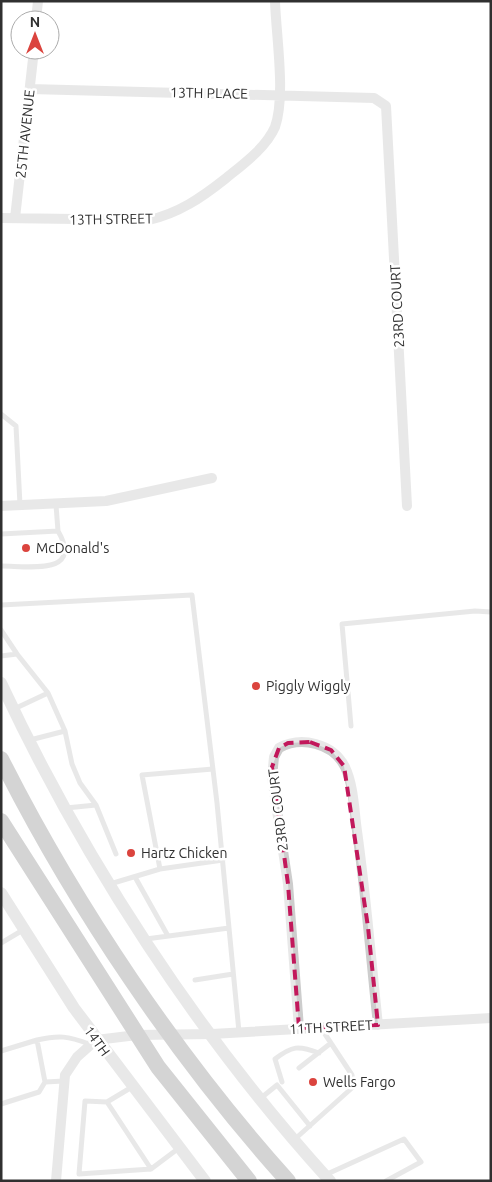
<svg xmlns="http://www.w3.org/2000/svg" width="492" height="1182" viewBox="0 0 492 1182" font-family="Ubuntu,sans-serif">
	<rect width="100%" height="100%" fill="#fff"/>
	<g fill="none" stroke-linecap="round" stroke-linejoin="round">
		<!-- service -->
		<path stroke="#cdcdcd" stroke-width="5" d="M1,414L16,426L20,505
			M56,505L58,531
			M1,534L58,531C84,576 28,566 1,566
			M1,605L192,595L217,803L239,1032
			M1,630L17,654L1,656
			M17,654L48,693L65,731L72,764L80,783L96,805L66,808
			M14,709L48,693
			M351,726L342,624L475,611L491,612
			M30,740L65,731
			M96,805L116,854
			M160,869L142,775L213,769
			M135,877L168,936
			M110,884L160,869L223,860
			M146,939L229,928
			M1,943L23,930
			M195,980L233,974
			M1,1051L37,1040
			M299,1068L331,1043
			M64,1081L45,1082L37,1040C59,1035 68,1036 89,1044
			M282,1082L275,1059C292,1046 298,1045 319,1053
			M132,1087L107,1102L85,1101L79,1174L151,1169
			M261,1098L277,1085L310,1126
			M107,1102L151,1169L179,1148
			M1,1104L39,1092L45,1082
			M295,1139L353,1087L352,1075L321,1028
			M325,1175L404,1139L421,1162L386,1181"/>
		<!-- minor -->
		<path stroke="#cdcdcd" stroke-width="10" d="M36,20L38,1
			M30,89L374,98L386,106L407,506
			M1,218L149,220C179,213 201,198 225,179C242,165 266,148 275,127C286,96 276,35 275,1
			M15,218L34,50
			M1,506L106,501L212,478
			M299,1028L288,884L272,777L274,757L279,748C301,736 333,743 345,767C354,786 354,811 357,831C366,895 371,960 378,1025
			M56,1181L65,1075L77,1057L96,1040L137,1035L212,1034L491,1018"/>
		<!-- tertiary -->
		<path stroke="#cdcdcd" stroke-width="12" d="M1,683C83,859 199,1037 330,1181
			M1,893L74,1008L205,1181"/>
		<!-- trunk -->
		<path stroke="#a0a0a0" stroke-width="16" d="M1,759C75,906 178,1059 288,1181
			M1,821L158,1067L249,1181"/>
	</g>
	<!-- marked area -->
	<path d="M0 0H492V1182H0ZM310,742L331,750L344,766L368,927L378,1025L299,1028L288,884L272,767L279,748L288,743Z" fill="#fff" fill-opacity=".55" fill-rule="evenodd"/>
	<path fill="none" stroke="#c2185b" stroke-width="4" stroke-dasharray="10 6" stroke-linejoin="round" d="M310,742L331,750L344,766L368,927L378,1025L299,1028L288,884L272,767L279,748L288,743Z"/>
	<!-- markers -->
	<g fill="#db443e" stroke="#fff" stroke-width="2">
		<circle cx="26" cy="548" r="5"/>
		<circle cx="256" cy="686" r="5"/>
		<circle cx="131" cy="853" r="5"/>
		<circle cx="313" cy="1082" r="5"/>
	</g>
	<g text-anchor="middle" dominant-baseline="central" stroke-width="5" stroke-linejoin="round" paint-order="stroke">
		<!-- street labels -->
		<g font-size="14" fill="#303030" stroke="#fff">
			<text transform="translate(209 93) rotate(1)">13TH PLACE</text>
			<text transform="translate(25 134) rotate(-84)">25TH AVENUE</text>
			<text transform="translate(111 219) rotate(-1)">13TH STREET</text>
			<text transform="translate(397 306) rotate(-93)">23RD COURT</text>
			<text transform="translate(278 810) rotate(-97)">23RD COURT</text>
			<text transform="translate(331 1027) rotate(-3)">11TH STREET</text>
			<text transform="translate(97 1041) rotate(54)">14TH</text>
		</g>
		<!-- poi labels -->
		<g font-size="14" fill="#303030" stroke="#fff" text-anchor="start">
			<text x="36" y="548">McDonald's</text>
			<text x="266" y="686">Piggly Wiggly</text>
			<text x="141" y="853">Hartz Chicken</text>
			<text x="323" y="1082">Wells Fargo</text>
		</g>
	</g>
	<!-- border -->
	<rect width="492" height="1182" fill="none" stroke="#303030" stroke-width="5"/>
	<!-- north arrow -->
	<g transform="translate(35 35)"><circle r="24" fill="#ffffff" stroke="#acacac"/>
	<path d="M0-4L9 19L0 12L-9 19Z" fill="#db443e"/>
	<text y="-8" font-size="14" font-weight="bold" text-anchor="middle" fill="#303030">N</text>
	</g>
</svg>
